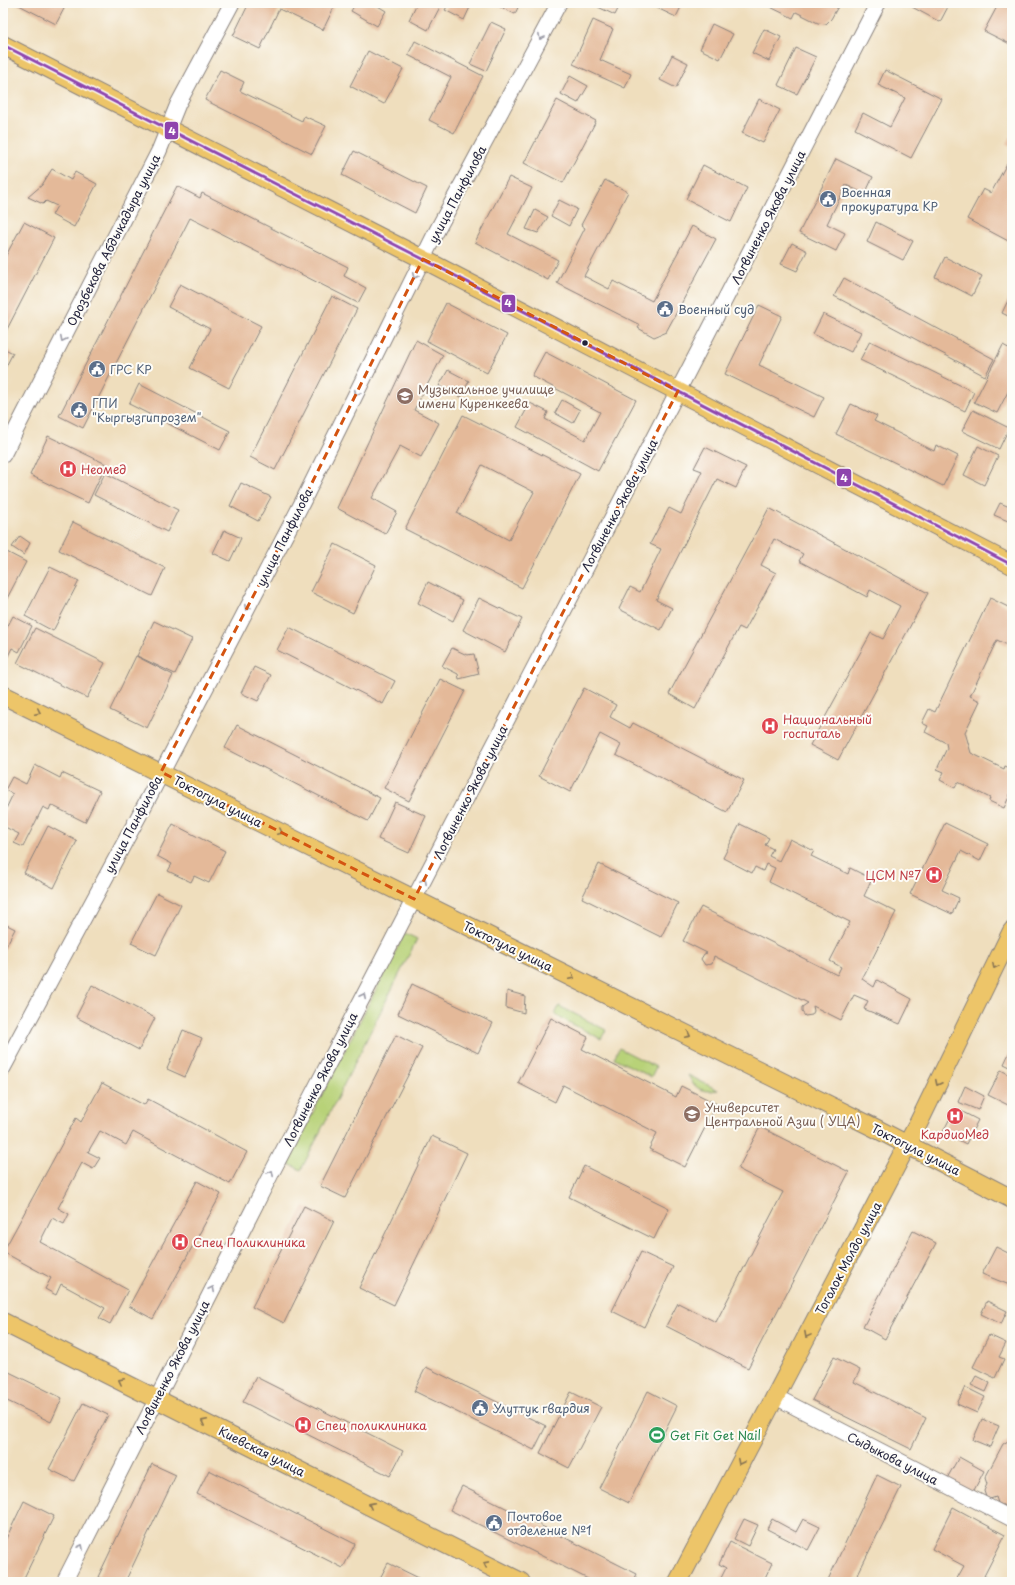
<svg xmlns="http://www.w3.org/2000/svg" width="1015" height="1585" viewBox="0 0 1015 1585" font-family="'Playpen Sans',sans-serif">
	<rect width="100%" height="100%" fill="#fdfcf7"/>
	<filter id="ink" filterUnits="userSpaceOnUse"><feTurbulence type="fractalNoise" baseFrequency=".025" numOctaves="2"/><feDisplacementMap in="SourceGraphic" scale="8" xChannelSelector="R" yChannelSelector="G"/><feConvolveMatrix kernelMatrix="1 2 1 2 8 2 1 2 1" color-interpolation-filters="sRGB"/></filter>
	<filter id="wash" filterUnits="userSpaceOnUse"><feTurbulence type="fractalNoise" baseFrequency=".012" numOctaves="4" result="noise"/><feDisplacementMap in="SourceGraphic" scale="16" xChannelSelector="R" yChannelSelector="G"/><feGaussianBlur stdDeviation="0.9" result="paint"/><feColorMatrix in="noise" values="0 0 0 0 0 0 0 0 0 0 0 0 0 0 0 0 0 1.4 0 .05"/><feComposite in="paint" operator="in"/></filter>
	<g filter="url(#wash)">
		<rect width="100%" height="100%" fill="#efdebd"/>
		<!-- green -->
		<path fill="#b8d278" stroke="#6d7a5a" d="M405,933L417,939L301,1170L287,1163Z
			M559,1006L606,1030L601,1039L555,1015Z
			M619,1048L656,1067L651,1077L614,1058Z
			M688,1075L718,1090C702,1093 695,1089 688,1075Z"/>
		<g id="blocks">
			<!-- building -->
			<path fill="#e4b999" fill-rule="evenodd" d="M15,3H67L56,24Z
				M249,3H336L323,30L279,9L260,49L233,36Z
				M356,3H373L386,11L377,26L351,11Z
				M417,3H442L428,30L409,20Z
				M449,3H472L464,20L445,10Z
				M492,3H520L515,14Z
				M600,3H621L615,15L598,7Z
				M659,3H677L682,5L676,17L657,8Z
				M762,3H840L831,19L826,24L818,23L796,12L793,18Z
				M914,3H950L940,22L912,7Z
				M999,3H1012V45L984,31Z
				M593,20L613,29L600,60L631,74L625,88L573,64Z
				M491,22L506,29L486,71L470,64Z
				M712,24L733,34L720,59L700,49Z
				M764,29L781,37L769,61L752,53Z
				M415,41L483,76L454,133L429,120L451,77L408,55Z
				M796,48L816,57L797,94L778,85Z
				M368,51L403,69L384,104L350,86Z
				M672,55L688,63L676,88L660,80Z
				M220,70L244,82L240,91L302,121L304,116L326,126L312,154L205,100Z
				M885,70L942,99L911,158L855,129L863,113L890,127L905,98L878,85Z
				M570,76L588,86L578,103L561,94Z
				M759,99L780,110L763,143L742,133Z
				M557,100L596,121L563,183L524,163Z
				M1012,134V147L1007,144Z
				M354,151L427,188L415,213L342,175Z
				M1012,154V243L967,219L983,189L991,193Z
				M836,159L873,177L865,194L846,185L827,224L845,233L836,251L799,233Z
				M703,165L747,188L731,222L686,199Z
				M52,169L71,180L75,172L97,184L74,227L52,215L57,206L46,201L43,204L28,197L42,185Z
				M509,177L532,188L508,234L558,260L548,280L475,242Z
				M605,180L628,192L584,276L609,289L613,281L652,301L692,226L716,239L666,332L654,337L638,328L640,325L557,283L585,228L581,225Z
				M177,186L200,198L202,193L348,267L344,276L366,288L358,303L190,218L83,428L59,416Z
				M559,200L577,209L569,226L551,216Z
				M535,210L548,217L538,233L526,229Z
				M24,222L54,238L3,337V261Z
				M876,222L913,241L903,260L867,242Z
				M792,243L807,251L797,271L781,264Z
				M945,257L982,276L972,296L935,277Z
				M844,278L994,359L985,376L834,296Z
				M180,284L261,326L229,388L190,368L210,329L168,307Z
				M1012,292V318L1002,313Z
				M332,296L357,309L275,470L250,457Z
				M446,303L507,335L487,373L427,341Z
				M759,305L782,316L759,365L824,397L814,417L725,374Z
				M823,314L861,332L851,352L813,334Z
				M416,340L443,355L414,410L439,423L421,457L400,446L372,498L397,512L385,534L337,508Z
				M870,341L974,392L965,411L860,360Z
				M1003,345L1012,350V384L997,413L974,402Z
				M3,348L13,353L3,372Z
				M545,352L636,400L598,471L517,427L530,403L548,412L545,419L585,440L600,412L532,376Z
				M448,370L469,381L461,397L439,386Z
				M139,384L230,431L220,450L129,404Z
				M562,400L580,410L573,423L555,413Z
				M851,404L877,416L874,421L934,451L936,445L958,456L943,486L836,434Z
				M973,410L1009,428L999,449L962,431Z
				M463,415L580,474L522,588L405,529ZM482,465L534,492L509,540L457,513Z
				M48,436L106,464L88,503L30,475Z
				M978,446L998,456L984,485L964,475Z
				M705,447L746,467L736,488L717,479L656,600L672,608L661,630L619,609L630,587L640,592L661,549L650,544L669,508L681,514L702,471L694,468Z
				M105,473L178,510L167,532L94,495Z
				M241,483L271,497L258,521L230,506Z
				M1000,503L1012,508L1008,521L994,515Z
				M769,508L928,593L838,760L810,745L871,633L883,639L900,606L870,590L867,597L799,561L803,554L774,539L761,565L776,573L745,630L739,627L695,709L669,694Z
				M73,522L165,568L152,596L59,550Z
				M224,530L241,538L230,561L213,553Z
				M20,536L30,543L24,555L12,547Z
				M335,544L376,565L353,613L311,592Z
				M3,550L26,562L3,606Z
				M50,567L79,581L53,631L25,616Z
				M428,582L463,600L453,621L418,603Z
				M479,598L522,619L505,652L463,630Z
				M990,598L1012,609V635L1007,645L997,640L970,696L980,701L965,732L971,753L1004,769L1005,766L1012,769V790L1004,808L989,801L990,798L958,782L955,788L940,780L944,772L937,769L947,748L946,743L925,732L928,726L922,723L929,709L935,712Z
				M13,616L32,626L19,652L12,648L7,658L3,656V635Z
				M154,621L192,639L175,674L137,656Z
				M289,627L395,681L383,704L277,650Z
				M35,628L105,663L87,698L17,663Z
				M452,648L467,655L474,654L479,674L459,679L458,674L442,666Z
				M136,656L173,675L147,728L110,710Z
				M254,667L271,675L258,701L241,693Z
				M440,679L465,691L409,801L384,788Z
				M584,688L616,705L610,717L630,728L633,723L744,780L727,812L616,755L621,745L600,734L570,792L539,776Z
				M237,725L380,798L368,821L225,748Z
				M35,765L60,778L62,773L100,791L85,822L51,805L49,810L43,807L23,847L14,843L19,834L3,826V815L13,794L5,790L12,777L26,784Z
				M395,802L426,816L409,853L378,839Z
				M945,823L988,844L980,861L961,851L942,890L959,898L952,914L910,894Z
				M173,824L225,851L209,883L194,876L191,882L168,871L172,864L157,856Z
				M740,824L769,838L765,845L773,849L769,856L779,861L790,839L814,851L811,856L848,874L850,868L872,879L864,896L896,912L862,979L874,987L877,980L912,999L900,1024L864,1009L868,1001L854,995L841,1020L813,1006L814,1011L812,1015L805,1016L802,1012V1007L808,1003L714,956L712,964L705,965L701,959L704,954L707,953L683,941L701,907L837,975L841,967L830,961L850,922L769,882L775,868L766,864L763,871L755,867L752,873L723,858Z
				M48,826L77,841L54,888L24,873Z
				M599,864L678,903L661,937L582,898Z
				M157,893L181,905L156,955L131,943Z
				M3,923L15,929L3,952Z
				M412,984L493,1023L478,1053L398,1014Z
				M92,985L155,1018L139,1050L76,1017Z
				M507,991L525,996L524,1013L506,1008Z
				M551,1018L588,1037L582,1049L676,1097L681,1086L717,1104L685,1167L649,1149L657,1133L563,1085L555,1102L518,1083Z
				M183,1030L202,1038L185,1077L167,1069Z
				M396,1035L422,1048L345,1198L320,1186Z
				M1012,1047V1068L1004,1064Z
				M1001,1070L1012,1076V1107L988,1095Z
				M102,1083L144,1105L148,1099L247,1152L230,1184L133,1132L126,1145L100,1131L88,1152L100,1158L93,1169L82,1163L58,1208L69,1214L64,1224L52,1218L40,1242L128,1290L110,1324L99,1318L105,1308L61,1284L56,1295L45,1289L51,1278L3,1252L76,1118L81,1122Z
				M965,1086L984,1096L978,1110L958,1102Z
				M955,1108L978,1120L966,1144L943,1132Z
				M760,1127L849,1172L748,1368L666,1326L678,1303L716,1322L783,1192L738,1169Z
				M432,1136L467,1153L394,1305L359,1288Z
				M584,1166L669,1208L654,1239L569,1197Z
				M197,1181L221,1194L153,1319L129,1306Z
				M304,1206L334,1221L284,1323L252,1307Z
				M913,1231L936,1243L885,1339L863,1327Z
				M996,1247L1012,1255V1286L982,1274Z
				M641,1252L673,1267L644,1327L612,1311Z
				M987,1301L1007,1311L1001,1324L981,1314Z
				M989,1335L1006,1343L999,1357L1004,1359L995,1378L973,1367Z
				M834,1357L860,1370L854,1382L926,1418L911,1449L812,1400Z
				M426,1367L546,1426L534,1450L414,1391Z
				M3,1369L62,1398L51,1422L3,1399Z
				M976,1376L990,1383L986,1392L971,1385Z
				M256,1377L403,1451L390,1476L243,1402Z
				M965,1387L985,1397L977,1413L957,1404Z
				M648,1391L677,1406L629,1503L599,1488Z
				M571,1392L601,1407L569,1468L540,1453Z
				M83,1403L108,1415L74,1481L49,1469Z
				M982,1419L999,1426L990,1447L973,1440Z
				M1008,1441L1012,1442V1502L1005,1506L998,1503L996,1497L990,1499L986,1497L984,1491L987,1484L985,1478L1003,1444Z
				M959,1457L984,1471L972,1494L946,1480Z
				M152,1464L176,1475L125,1582H108L98,1577Z
				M209,1470L355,1544L343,1568L197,1494Z
				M877,1475L901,1487L854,1582H827Z
				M462,1486L637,1574L633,1582H594L450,1510Z
				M24,1501L54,1516L22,1582H3V1545Z
				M953,1507L1005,1535L984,1576L997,1582H955L964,1566L932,1549Z
				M744,1519L758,1525L748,1546L734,1539Z
				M772,1519L796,1532L803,1519L820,1527L808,1550L767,1529Z
				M730,1542L772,1563L763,1582H719L726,1568L719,1564Z
				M388,1563L427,1582H378Z"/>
		</g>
	</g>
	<g filter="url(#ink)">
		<use href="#blocks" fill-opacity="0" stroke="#88807c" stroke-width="1"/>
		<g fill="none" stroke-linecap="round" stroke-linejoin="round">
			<!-- minor casing -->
			<g stroke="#88807c" stroke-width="17">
				<path id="minor" d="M3,455L159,151L178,104L232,3
					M3,1068L149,797L302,503L434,236L559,3
					M774,1396L1012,1519
					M64,1582L271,1174L667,412L878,3"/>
			</g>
			<!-- major casing -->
			<g stroke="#88807c" stroke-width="20">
				<path id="major" d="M3,45L423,259L1012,565
					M3,695L875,1128L1012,1199
					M3,1322L521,1582
					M678,1582L917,1126L1012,931"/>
			</g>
			<!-- minor -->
			<use href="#minor" stroke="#fff" stroke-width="15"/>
			<!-- major -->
			<use href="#major" stroke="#edc569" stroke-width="18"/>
			<!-- bus-1 casing -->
			<g stroke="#fdfcf7" stroke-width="6">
				<path id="bus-1" d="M3,45L423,259L1012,565"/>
			</g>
			<!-- bus-1 -->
			<use href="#bus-1" stroke="#8e44ad" stroke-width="3"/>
		</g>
		<!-- one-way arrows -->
		<defs><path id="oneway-chevron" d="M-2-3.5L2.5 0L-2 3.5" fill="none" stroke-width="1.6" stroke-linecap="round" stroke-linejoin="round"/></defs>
		<g stroke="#9c9ca7">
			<use href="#oneway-chevron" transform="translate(541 37) rotate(118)"/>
			<use href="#oneway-chevron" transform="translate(415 276) rotate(115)"/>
			<use href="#oneway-chevron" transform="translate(63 339) rotate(117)"/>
			<use href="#oneway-chevron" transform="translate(357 393) rotate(116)"/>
			<use href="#oneway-chevron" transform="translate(247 608) rotate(118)"/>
			<use href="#oneway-chevron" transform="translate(424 881) rotate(-62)"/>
			<use href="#oneway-chevron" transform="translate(363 996) rotate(-63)"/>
			<use href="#oneway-chevron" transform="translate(271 1173) rotate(-62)"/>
			<use href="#oneway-chevron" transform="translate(212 1289) rotate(-63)"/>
			<use href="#oneway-chevron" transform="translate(81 1547) rotate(-63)"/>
		</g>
		<g stroke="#887452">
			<use href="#oneway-chevron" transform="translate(38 712) rotate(26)"/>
			<use href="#oneway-chevron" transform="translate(280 832) rotate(27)"/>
			<use href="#oneway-chevron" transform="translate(995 966) rotate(116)"/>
			<use href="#oneway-chevron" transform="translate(572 977) rotate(26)"/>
			<use href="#oneway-chevron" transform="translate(688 1035) rotate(26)"/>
			<use href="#oneway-chevron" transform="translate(938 1083) rotate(116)"/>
			<use href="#oneway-chevron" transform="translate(807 1335) rotate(118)"/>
			<use href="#oneway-chevron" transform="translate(121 1381) rotate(-153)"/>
			<use href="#oneway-chevron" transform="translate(204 1422) rotate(-154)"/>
			<use href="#oneway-chevron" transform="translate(740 1462) rotate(117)"/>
			<use href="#oneway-chevron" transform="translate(371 1505) rotate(-153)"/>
			<use href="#oneway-chevron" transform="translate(486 1564) rotate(-153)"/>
		</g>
	</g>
	<!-- marked area -->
	<path fill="none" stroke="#d45411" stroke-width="3" stroke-dasharray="8 5" stroke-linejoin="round" d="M423,259L678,391L414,899L161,772L302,503Z"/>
	<!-- icons -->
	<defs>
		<g id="civic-disc" transform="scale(0.9)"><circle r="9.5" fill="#5c6f8a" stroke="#fdfcf7"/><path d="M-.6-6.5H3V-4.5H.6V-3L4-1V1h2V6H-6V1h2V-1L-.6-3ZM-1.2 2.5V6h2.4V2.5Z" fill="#fff"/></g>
		<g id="school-disc" transform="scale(0.9)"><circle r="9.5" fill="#8d6e63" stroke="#fdfcf7"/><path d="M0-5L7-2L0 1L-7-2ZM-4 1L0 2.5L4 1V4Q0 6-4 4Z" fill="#fff"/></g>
		<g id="hospital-disc" transform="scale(0.9)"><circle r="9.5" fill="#e0444e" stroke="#fdfcf7"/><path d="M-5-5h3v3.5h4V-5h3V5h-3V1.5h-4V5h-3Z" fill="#fff"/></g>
		<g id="university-disc" transform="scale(0.9)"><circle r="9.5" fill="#8d6e63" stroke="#fdfcf7"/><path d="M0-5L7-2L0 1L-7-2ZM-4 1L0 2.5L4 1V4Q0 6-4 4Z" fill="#fff"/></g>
		<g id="stadium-disc" transform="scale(0.9)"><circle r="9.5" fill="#2e9e5b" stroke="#fdfcf7"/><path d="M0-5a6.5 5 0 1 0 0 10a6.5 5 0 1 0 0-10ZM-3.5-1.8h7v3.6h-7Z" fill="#fff"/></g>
	</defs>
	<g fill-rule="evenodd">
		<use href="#civic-disc" x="828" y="199"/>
		<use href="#civic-disc" x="665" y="309"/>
		<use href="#civic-disc" x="97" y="369"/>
		<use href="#school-disc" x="405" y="396"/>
		<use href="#civic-disc" x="79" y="410"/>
		<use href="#hospital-disc" x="68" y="469"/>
		<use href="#hospital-disc" x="770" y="726"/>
		<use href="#hospital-disc" x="934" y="875"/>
		<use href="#university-disc" x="692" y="1114"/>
		<use href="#hospital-disc" x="955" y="1116"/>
		<use href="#hospital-disc" x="180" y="1242"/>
		<use href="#civic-disc" x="480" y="1408"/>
		<use href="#hospital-disc" x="303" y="1425"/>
		<use href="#stadium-disc" x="657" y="1435"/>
		<use href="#civic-disc" x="494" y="1523"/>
	</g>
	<!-- markers -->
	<circle fill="#22223b" stroke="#fdfcf7" stroke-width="1.5" cx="585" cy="343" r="3.5"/>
	<g text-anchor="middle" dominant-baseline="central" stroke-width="4" stroke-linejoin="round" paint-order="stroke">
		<!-- service labels -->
		<g font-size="12" fill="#4e5e75" stroke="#fdfcf7" text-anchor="start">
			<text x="841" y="192">Военная<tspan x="841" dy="14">прокуратура КР</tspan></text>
			<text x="678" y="309">Военный суд</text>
			<text x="110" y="369">ГРС КР</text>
			<text x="92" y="403">ГПИ<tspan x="92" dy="14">"Кыргызгипрозем"</tspan></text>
			<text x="493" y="1408">Улуттук гвардия</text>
			<text x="507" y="1516">Почтовое<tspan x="507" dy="14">отделение №1</tspan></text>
		</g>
		<!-- street labels -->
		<g font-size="12" fill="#22223b" stroke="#fdfcf7">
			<text transform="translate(457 194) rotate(-62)">улица Панфилова</text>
			<text transform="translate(768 217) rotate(-63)">Логвиненко Якова улица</text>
			<text transform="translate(113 240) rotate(-63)">Орозбекова Абдыкадыра улица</text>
			<text transform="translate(619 505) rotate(-62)">Логвиненко Якова улица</text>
			<text transform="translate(284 537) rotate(-63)">улица Панфилова</text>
			<text transform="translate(470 792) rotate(-63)">Логвиненко Якова улица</text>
			<text transform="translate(218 801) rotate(27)">Токтогула улица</text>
			<text transform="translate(133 824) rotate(-62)">улица Панфилова</text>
			<text transform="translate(508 946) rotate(26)">Токтогула улица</text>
			<text transform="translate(320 1079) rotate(-63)">Логвиненко Якова улица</text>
			<text transform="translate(916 1149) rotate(27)">Токтогула улица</text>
			<text transform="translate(848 1258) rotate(-62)">Тоголок Молдо улица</text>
			<text transform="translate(172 1367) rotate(-63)">Логвиненко Якова улица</text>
			<text transform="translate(262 1451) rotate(27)">Киевская улица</text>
			<text transform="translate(893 1458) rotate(27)">Сыдыкова улица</text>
		</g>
		<!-- education labels -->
		<g font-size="12" fill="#785e54" stroke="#fdfcf7" text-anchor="start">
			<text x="418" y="389">Музыкальное училище<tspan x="418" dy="14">имени Куренкеева</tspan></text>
			<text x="705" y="1107">Университет<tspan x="705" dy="14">Центральной Азии ( УЦА)</tspan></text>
		</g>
		<!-- health labels -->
		<g font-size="12" fill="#be3a42" stroke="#fdfcf7" text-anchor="start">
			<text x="81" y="469">Неомед</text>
			<text x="783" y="719">Национальный<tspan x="783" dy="14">госпиталь</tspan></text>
			<text x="921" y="875" text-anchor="end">ЦСМ №7</text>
			<text x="955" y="1134" text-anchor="middle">КардиоМед</text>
			<text x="193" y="1242">Спец Поликлиника</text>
			<text x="316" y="1425">Спец поликлиника</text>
		</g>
		<!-- leisure labels -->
		<g font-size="12" fill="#27864d" stroke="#fdfcf7" text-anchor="start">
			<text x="670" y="1435">Get Fit Get Nail</text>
		</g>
	</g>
	<g stroke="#fdfcf7" stroke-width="1.5">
		<rect x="164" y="121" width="15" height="19" rx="4" fill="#8e44ad"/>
		<rect x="501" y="294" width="15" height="19" rx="4" fill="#8e44ad"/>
		<rect x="836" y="468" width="16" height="19" rx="4" fill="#8e44ad"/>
	</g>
	<g font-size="11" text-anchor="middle" font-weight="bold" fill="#fff">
		<text x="172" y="135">4</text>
		<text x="508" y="307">4</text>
		<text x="844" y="482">4</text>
	</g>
	<!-- margin -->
	<rect width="1015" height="1585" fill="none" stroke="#fdfcf7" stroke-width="16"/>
</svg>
